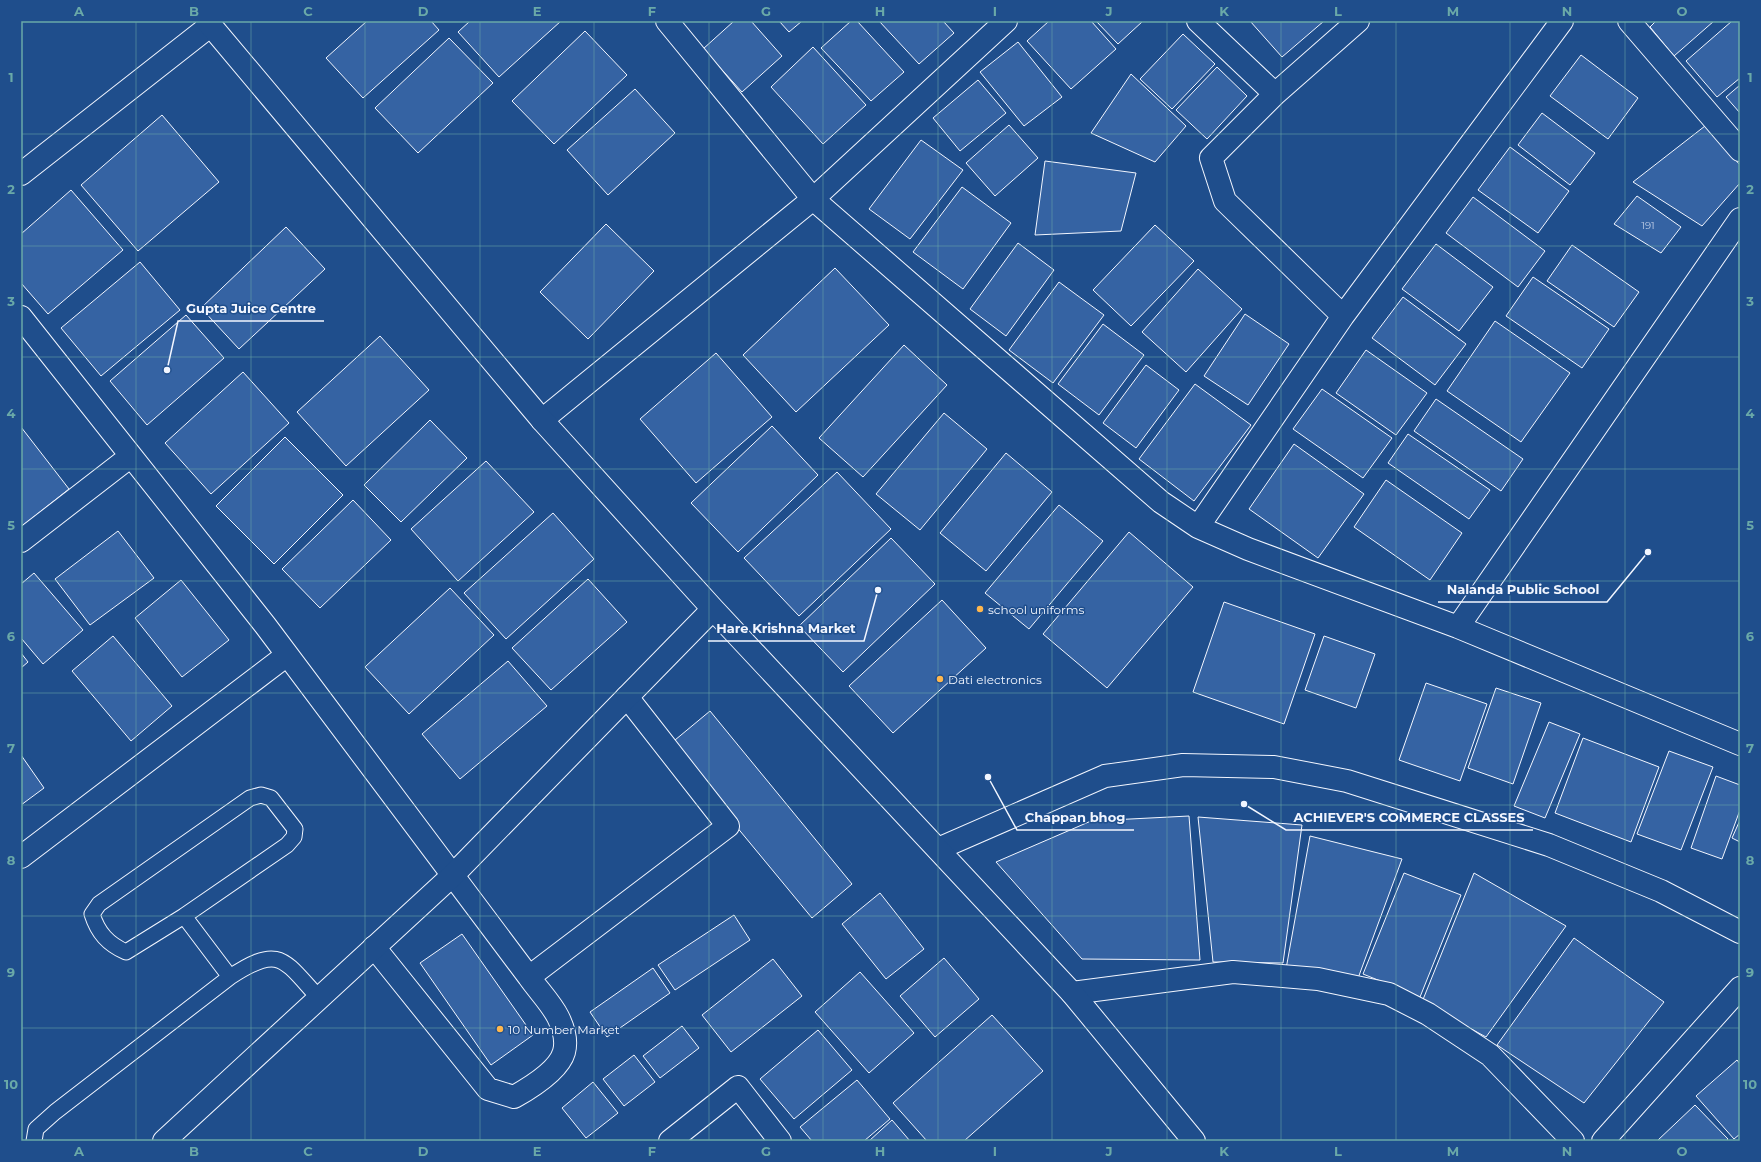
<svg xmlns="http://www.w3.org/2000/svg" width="1761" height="1162" viewBox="0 0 1761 1162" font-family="Montserrat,sans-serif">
	<rect width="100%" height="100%" fill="#1f4e8c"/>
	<!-- building -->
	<path fill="#3563a3" stroke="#f2f6ff" d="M367,21H431L439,30L363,98L326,58Z
		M470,21H561L499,77L458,32Z
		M734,21H751L782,56L742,92L703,49Z
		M779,21H802L789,32Z
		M851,21H857L904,72L871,101L821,48Z
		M879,21H943L954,33L919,64Z
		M1049,21H1091L1116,49L1071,89L1027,41Z
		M1096,21H1143L1118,44Z
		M1250,21H1324L1282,57Z
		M1656,21H1714L1674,56L1650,27Z
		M1732,21H1740V78L1717,97L1686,61Z
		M585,31L627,75L554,144L512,101Z
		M1183,34L1215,64L1172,109L1140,79Z
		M449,38L493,83L418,153L375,108Z
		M1018,42L1062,97L1024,126L980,72Z
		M813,47L866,105L823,144L771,87Z
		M1581,55L1638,98L1608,139L1550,96Z
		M1217,67L1247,96L1207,139L1176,110Z
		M1131,74L1186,126L1155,162L1091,133Z
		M978,80L1006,113L960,151L933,118Z
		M1740,85V113L1726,97Z
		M635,89L675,133L608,195L567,150Z
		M1542,113L1595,153L1570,185L1518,145Z
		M162,115L219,182L138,251L81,185Z
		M1009,125L1038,158L995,196L966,163Z
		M1705,126L1740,165V183L1702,226L1633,182Z
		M921,140L963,170L910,239L869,209Z
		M1510,147L1569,191L1538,233L1478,190Z
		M1045,161L1136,173L1121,231L1035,235Z
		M962,187L1011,223L963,289L913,252Z
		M71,190L123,250L48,314L21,283V234Z
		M1637,196L1681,227L1661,253L1614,224Z
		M1473,197L1545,251L1518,287L1446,233Z
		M606,224L654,271L588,339L540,292Z
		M1155,225L1194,261L1131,326L1093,290Z
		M286,227L325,269L239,349L201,308Z
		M1018,243L1054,270L1006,336L970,309Z
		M1436,244L1493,287L1459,331L1402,289Z
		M1572,245L1639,292L1614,327L1547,281Z
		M140,262L180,310L101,376L61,328Z
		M835,268L889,325L796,412L743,355Z
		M1198,269L1242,309L1186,372L1142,332Z
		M1533,277L1609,329L1582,368L1506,316Z
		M1059,282L1104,315L1053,383L1009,350Z
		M1403,297L1466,344L1435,385L1372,338Z
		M1245,314L1289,344L1248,405L1204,376Z
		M186,315L224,358L147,425L110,381Z
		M1495,321L1570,373L1521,442L1447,391Z
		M1103,324L1144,355L1099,415L1058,384Z
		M380,336L429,390L346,466L297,412Z
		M904,345L947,385L863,477L819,438Z
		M1366,350L1427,393L1396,435L1336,393Z
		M716,353L772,417L696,483L640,419Z
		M1146,365L1179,390L1136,448L1103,423Z
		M243,372L289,423L211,494L165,443Z
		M1195,384L1251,425L1194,501L1139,459Z
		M1322,389L1392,438L1363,478L1293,429Z
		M1436,399L1523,459L1501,491L1414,431Z
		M944,413L987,449L920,530L876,494Z
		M430,420L467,458L401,522L364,485Z
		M772,426L818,475L738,552L691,503Z
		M21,427L69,489L21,527Z
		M1408,434L1490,490L1469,519L1388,463Z
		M285,437L343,495L274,564L216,506Z
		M1294,444L1364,494L1318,558L1249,509Z
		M1006,453L1052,492L986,571L940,533Z
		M486,461L534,512L458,581L411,529Z
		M837,472L891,529L799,616L744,558Z
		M1386,480L1462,533L1430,580L1354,527Z
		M353,500L391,540L320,608L282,569Z
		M1059,505L1103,541L1029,629L985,593Z
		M553,513L594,559L506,639L464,593Z
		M118,531L154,578L90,625L55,579Z
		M1129,532L1193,587L1107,688L1043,634Z
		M891,538L935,584L843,672L799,626Z
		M34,573L83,630L43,664L21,638V584Z
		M588,579L627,622L551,690L512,648Z
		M181,580L229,640L182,677L135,618Z
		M450,588L494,635L409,714L365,667Z
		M942,600L986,648L893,733L849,686Z
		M1224,602L1315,634L1284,724L1193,692Z
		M113,636L172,706L131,741L72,671Z
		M1324,636L1375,654L1356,708L1305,690Z
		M21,653L28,662L21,668Z
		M508,661L547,706L460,779L422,734Z
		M1426,683L1487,704L1460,781L1399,760Z
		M1496,688L1541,703L1513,784L1468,768Z
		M710,711L852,884L812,918L669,745Z
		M1549,722L1580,734L1545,818L1514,806Z
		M1583,738L1659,767L1631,842L1555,813Z
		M1669,751L1713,767L1681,850L1637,834Z
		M21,755L44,788L21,805Z
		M1716,776L1740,785V810L1722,859L1691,848Z
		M1189,816L1200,960L1082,959L996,862L1091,821Z
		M1198,817L1302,825L1283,963L1213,962Z
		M1740,820V842L1732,838Z
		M1310,836L1402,859L1357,981L1286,969Z
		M1404,873L1461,895L1420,997L1363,974Z
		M1474,873L1566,926L1486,1037L1422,1002Z
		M880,893L924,949L886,979L842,924Z
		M734,915L750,940L675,990L658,965Z
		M462,934L533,1035L491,1065L420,963Z
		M1574,938L1664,1002L1584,1103L1497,1045Z
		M944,958L979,999L935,1037L900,996Z
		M773,959L802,996L731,1052L702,1015Z
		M653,968L670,993L607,1037L590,1012Z
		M860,972L914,1033L869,1073L815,1012Z
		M992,1015L1043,1071L964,1141H927L893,1103Z
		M682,1026L699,1048L660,1078L643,1056Z
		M818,1030L852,1070L794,1119L760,1079Z
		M634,1055L655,1082L624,1106L603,1079Z
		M1737,1060L1740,1064V1134L1734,1139L1696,1096Z
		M857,1080L890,1119L864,1141H812L800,1127Z
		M593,1082L618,1113L586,1138L562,1108Z
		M1695,1105L1728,1139L1726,1141H1657Z
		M892,1120L910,1141H869Z"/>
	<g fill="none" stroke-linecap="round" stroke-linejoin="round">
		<!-- lane casing -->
		<g stroke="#f2f6ff" stroke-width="17">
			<path id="lane" d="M261,795L271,798L295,829L294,837L287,845L184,916L126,952C108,944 98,933 92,914L99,904L250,798Z
				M184,916L230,977
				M34,1141L36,1129L55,1112L230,977C280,944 283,959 319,998"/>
		</g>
		<!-- street casing -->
		<g stroke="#f2f6ff" stroke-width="24">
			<path id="street" d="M667,21L813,199L1161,502L1198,527L1248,549L1458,627L1740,744
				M1198,21L1275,94
				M1629,21L1740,150
				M21,174L211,25
				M1343,316L1225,201L1211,158L1275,94L1358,21
				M21,317L265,625L529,977C538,990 551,1003 558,1017C563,1027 567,1041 564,1052C559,1070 530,1088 514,1097L488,1089L374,947
				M542,420L813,199L1006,21
				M1198,527L1343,316L1562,21
				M21,541L131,456
				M1458,627L1740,219
				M938,849L1105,776L1183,765L1274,767L1347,781L1549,845L1661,891L1740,932
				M21,857L287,655
				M529,977L728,826L627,697
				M1072,993L1233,972L1318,979L1389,994L1428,1014L1490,1055L1573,1141
				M670,1141L738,1087L780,1141
				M1603,1141L1740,988"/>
		</g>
		<!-- secondary casing -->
		<g stroke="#f2f6ff" stroke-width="24">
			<path id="secondary" d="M207,21L542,420L713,609L1072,993L1194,1141
				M164,1141L453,875L713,609"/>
		</g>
		<!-- lane -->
		<use href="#lane" stroke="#1f4e8c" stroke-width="15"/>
		<!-- street -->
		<use href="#street" stroke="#1f4e8c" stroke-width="22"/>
		<!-- secondary -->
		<use href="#secondary" stroke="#1f4e8c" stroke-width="22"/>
	</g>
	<!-- grid -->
	<path fill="none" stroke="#6aa9a8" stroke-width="1" stroke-opacity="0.55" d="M136,21V1141M251,21V1141M365,21V1141M480,21V1141M594,21V1141M709,21V1141M823,21V1141M938,21V1141M1052,21V1141M1167,21V1141M1281,21V1141M1396,21V1141M1510,21V1141M1625,21V1141M21,134H1740M21,246H1740M21,357H1740M21,469H1740M21,581H1740M21,693H1740M21,805H1740M21,916H1740M21,1028H1740"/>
	<!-- markers -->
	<g fill="#ffb74d" stroke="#1f4e8c" stroke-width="1.5">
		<circle cx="980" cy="609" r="4"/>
		<circle cx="940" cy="679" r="4"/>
		<circle cx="500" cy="1029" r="4"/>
	</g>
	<g text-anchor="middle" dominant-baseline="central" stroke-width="3" stroke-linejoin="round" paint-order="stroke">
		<!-- number labels -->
		<g font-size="10" fill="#c3d1e8">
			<text x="1648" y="225">191</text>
		</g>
		<!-- poi labels -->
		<g font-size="12" fill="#f2f6ff" stroke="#1f4e8c" text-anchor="start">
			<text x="988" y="609">school uniforms</text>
			<text x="948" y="679">Dati electronics</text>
			<text x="508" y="1029">10 Number Market</text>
		</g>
	</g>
	<!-- callouts -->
	<path fill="none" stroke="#f2f6ff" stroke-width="1.5" d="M167 370L178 321H324M1648 552L1607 602H1438M878 590L864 641H708M1244 804L1286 830H1533M988 777L1017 830H1134"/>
	<g fill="#f2f6ff" stroke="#1f4e8c" stroke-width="1.5">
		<circle cx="167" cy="370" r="4"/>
		<circle cx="1648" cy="552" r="4"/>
		<circle cx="878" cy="590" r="4"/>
		<circle cx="1244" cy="804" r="4"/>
		<circle cx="988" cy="777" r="4"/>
	</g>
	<g font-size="13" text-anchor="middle" font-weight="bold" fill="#f2f6ff" stroke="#1f4e8c" stroke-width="3" stroke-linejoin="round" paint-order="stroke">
		<text x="251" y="313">Gupta Juice Centre</text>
		<text x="1523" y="594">Nalanda Public School</text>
		<text x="786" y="633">Hare Krishna Market</text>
		<text x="1409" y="822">ACHIEVER'S COMMERCE CLASSES</text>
		<text x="1075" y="822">Chappan bhog</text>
	</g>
	<!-- border -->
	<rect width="1761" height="1162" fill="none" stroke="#1f4e8c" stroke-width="44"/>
	<rect x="22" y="22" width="1717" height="1118" fill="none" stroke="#6aa9a8" stroke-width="1.5"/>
	<g font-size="13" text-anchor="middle" font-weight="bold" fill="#6aa9a8">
		<text x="79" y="16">A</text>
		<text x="194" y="16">B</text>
		<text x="308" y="16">C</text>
		<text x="423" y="16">D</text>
		<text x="537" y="16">E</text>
		<text x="652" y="16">F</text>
		<text x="766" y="16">G</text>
		<text x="880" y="16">H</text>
		<text x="995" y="16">I</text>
		<text x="1109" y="16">J</text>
		<text x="1224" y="16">K</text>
		<text x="1338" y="16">L</text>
		<text x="1453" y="16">M</text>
		<text x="1567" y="16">N</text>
		<text x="1682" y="16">O</text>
		<text x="11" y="82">1</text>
		<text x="1750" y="82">1</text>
		<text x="11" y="194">2</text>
		<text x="1750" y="194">2</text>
		<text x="11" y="306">3</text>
		<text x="1750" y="306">3</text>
		<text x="11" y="418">4</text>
		<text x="1750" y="418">4</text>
		<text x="11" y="530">5</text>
		<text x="1750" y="530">5</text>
		<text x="11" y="641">6</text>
		<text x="1750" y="641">6</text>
		<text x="11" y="753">7</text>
		<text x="1750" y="753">7</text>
		<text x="11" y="865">8</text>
		<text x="1750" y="865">8</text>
		<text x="11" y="977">9</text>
		<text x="1750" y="977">9</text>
		<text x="11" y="1089">10</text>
		<text x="1750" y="1089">10</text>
		<text x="79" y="1156">A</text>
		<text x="194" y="1156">B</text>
		<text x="308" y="1156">C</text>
		<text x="423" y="1156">D</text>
		<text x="537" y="1156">E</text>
		<text x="652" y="1156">F</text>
		<text x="766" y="1156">G</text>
		<text x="880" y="1156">H</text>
		<text x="995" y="1156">I</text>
		<text x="1109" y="1156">J</text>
		<text x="1224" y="1156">K</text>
		<text x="1338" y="1156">L</text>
		<text x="1453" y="1156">M</text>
		<text x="1567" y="1156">N</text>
		<text x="1682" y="1156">O</text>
	</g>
</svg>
